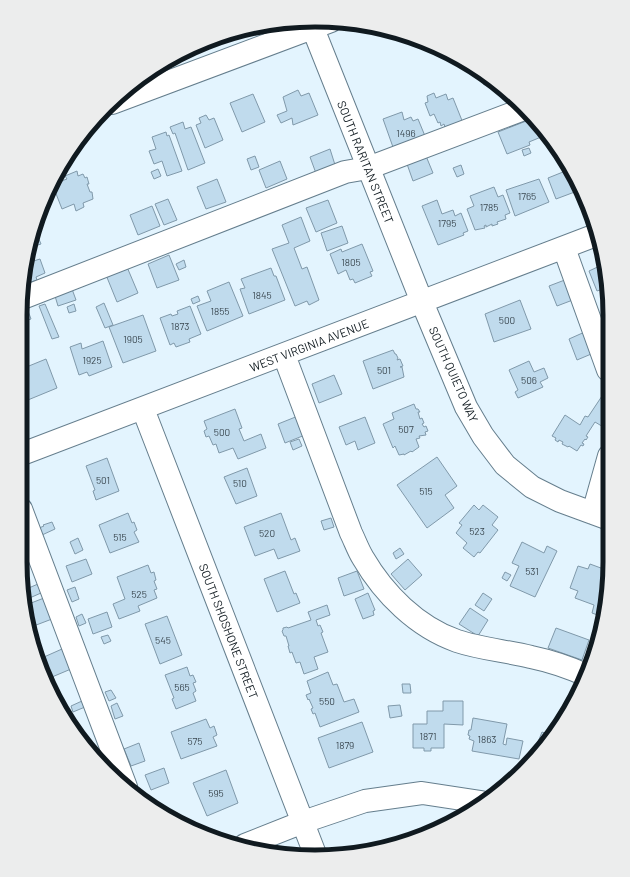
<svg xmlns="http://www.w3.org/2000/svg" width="630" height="877" viewBox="0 0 630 877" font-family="Barlow,sans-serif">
	<rect width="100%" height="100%" fill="#e3f4fe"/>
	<!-- building -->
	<path fill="#c0dbed" stroke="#8099aa" d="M478,70L494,81L484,85Z
		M298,90L301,96L309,93L318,115L293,125L292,118L281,123L277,115L287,111L283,97Z
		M434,93L436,98L446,94L448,100L453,98L463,123L446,130L444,124L441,126L440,122L438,123L434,114L430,116L425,103L428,102L427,96Z
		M253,94L265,122L242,132L230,103Z
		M402,112L404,120L411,117L413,121L418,119L425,136L394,150L383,119Z
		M206,115L209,120L214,118L223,140L205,148L196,125L201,123L199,118Z
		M534,118L546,135L529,142L530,145L507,154L498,132Z
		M183,122L185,129L191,127L205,163L188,170L175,133L173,134L170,127Z
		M166,132L167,136L169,135L182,171L167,176L162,161L154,164L149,151L156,149L152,137Z
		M529,148L531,153L524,156L522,150Z
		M330,149L336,168L317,176L310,157Z
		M255,156L259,167L251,170L247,159Z
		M426,156L433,173L413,181L407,164Z
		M280,161L287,179L266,188L259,170Z
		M461,165L464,174L457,177L453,168Z
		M158,169L161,176L154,179L151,172Z
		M568,170L580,190L556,199L548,178Z
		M77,171L78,176L83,174L85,178L87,177L89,184H87L90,192H92L93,199L83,203L84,207L76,211L74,204L62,209L53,186V184L67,179L65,176Z
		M217,179L226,202L206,209L197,187Z
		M539,179L549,202L515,216L506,190Z
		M494,187L498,197L503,195L510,213L505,215L506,219L497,222L498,224L492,226V224L486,227V225L484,226L485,228L475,230L467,209L474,206L470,196Z
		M168,199L177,220L164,225L155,204Z
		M328,200L337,223L316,232L306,208Z
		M437,200L442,214L453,210L455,216L461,213L468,231L463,233L464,235L438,245L422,206Z
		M152,206L160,226L138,235L130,215Z
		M301,217L310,241L294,248L302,269L307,267L319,300L309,305L307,301L295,306L272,249L289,243L282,225Z
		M342,226L348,243L327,251L321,233Z
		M35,232H36L41,244L29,248Z
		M362,244L373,271L370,272L372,276L355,283L353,279L350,280L346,270L338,274L330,254L341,249L342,252Z
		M27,254L30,262L40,259L45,273L36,277L37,280L25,284L26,257Z
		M169,255L179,280L157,288L148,264Z
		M184,260L186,267L179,270L176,264Z
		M604,264L607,276L608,287L597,291L589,271Z
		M127,267L138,293L117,302L106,275Z
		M271,268L274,276H276L285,300L249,314L240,289L245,288L241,279Z
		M570,278L578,298L557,306L549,286Z
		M229,282L243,316L207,331L197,306L211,301L207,291Z
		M72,289L76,300L58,306L55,296Z
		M198,296L200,301L193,304L191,299Z
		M520,300L531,329L494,342L485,314Z
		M104,303L113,325L105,328L96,307Z
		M45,304L59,337L52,339L39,306Z
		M74,304L76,311L69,313L67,307Z
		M190,306L201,334L189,339L190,342L176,347L174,343L170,345L160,318L171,314L172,316L178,314L177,311Z
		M27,308L31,319L25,321V309Z
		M143,315L156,351L123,363L109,327Z
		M587,331L596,352L577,360L569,339Z
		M103,341L112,367L89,376L87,372L79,375L70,347L81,343L82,349Z
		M393,350L395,354H396L398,358L397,360L400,359L403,366L400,367H402L404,377L373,389L363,361Z
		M46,359L57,388L23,402L24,368Z
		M529,361L534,372L544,368L548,378L540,382L543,387L518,398L515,392L518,390L509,370Z
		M334,375L342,394L319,403L312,384Z
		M602,396L608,400V432L604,429L605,428L595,422L586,436L588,437L586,440L585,439L582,443L584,444L583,446L581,445L577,451L569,446L568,447L562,444L563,442L559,440L558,442L555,440L556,438L552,436L565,415L580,425L585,416L588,417Z
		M414,404L416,409H418L420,412H418L420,419L422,418L424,423L422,424L424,427L426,426L428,431L425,432L426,435L419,436L420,438L416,439L419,447L412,452L411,451L404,455V454L399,455L395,446L393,448L383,424L394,419L392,413Z
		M235,409L242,428L239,429L244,441L261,434L266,448L238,459L233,448L219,453L216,444L213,445L209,436L206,437L204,431L207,429L204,421Z
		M298,416L305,435L285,443L278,424Z
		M365,417L375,443L358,450L355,441L346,445L339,427Z
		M299,439L302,446L293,450L290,442Z
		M437,457L457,486L445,495L454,508L427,528L397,485Z
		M107,458L119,491L96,500L93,491L95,490L86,466Z
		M247,468L257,496L236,504L224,477Z
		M474,505L479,510L483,505L498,517L492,525L498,530L480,553L478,552L474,557L463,548L467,543L456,533L462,525L459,523Z
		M128,513L132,523L134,522L137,530L134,532L139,542L110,553L99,525Z
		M281,513L291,540L295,538L300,551L278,559L274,549L255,556L244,527Z
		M331,518L334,527L324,530L321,521Z
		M52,522L55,529L42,535L39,528L44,526L43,525Z
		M78,538L83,550L75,554L70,542Z
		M522,542L544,553L547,546L557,551L535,597L510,586L519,566L512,563Z
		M400,548L404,554L396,559L393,553Z
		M86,559L92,574L72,582L66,566Z
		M408,559L422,575L405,590L391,574Z
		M590,564L609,571V581L603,617L592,613L594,605L575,598L578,591L570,588L578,566L588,569Z
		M148,565L151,573L154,572L156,580L154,581L157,589L154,590L157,598L138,606L140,611L119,619L113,604L125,599L117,577Z
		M285,571L294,594L296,593L300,603L277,612L264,579Z
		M357,571L364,589L344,596L338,578Z
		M505,572L511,575L507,581L502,578Z
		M38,584L41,593L25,600L24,590Z
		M75,587L79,599L72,602L67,590Z
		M368,593L375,610L373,611L374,615L363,619L355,599Z
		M483,593L492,599L484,611L475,605Z
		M44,598L52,619L31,627L27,616L26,605Z
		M327,605L330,615L316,620L318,626L320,625L323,632L321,633L328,652L314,657L318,669L304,674L300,662L296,663L292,652L290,653L288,646H289L286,636H284L282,631L283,630V628L287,627L288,628L311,620L308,612Z
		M470,608L488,620L478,636L459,624Z
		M107,612L112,627L93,634L88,619Z
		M82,614L86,623L79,626L76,617Z
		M167,616L182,655L160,664L145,624Z
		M556,628L589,640L582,660L548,648Z
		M108,635L111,641L104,644L101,637Z
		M37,646L40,653L37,654L34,647Z
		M62,649L71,669L52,677L51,676L48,678L42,664L46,663L44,657Z
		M187,667L190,676L193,675L196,682L193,683L196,691L193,693L196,701L176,709L172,699L174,698L165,675Z
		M328,672L333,685L337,684L344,702L354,699L359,712L320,727L315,713L313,714L311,709L313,708L309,699L308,700L306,695L311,693L307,681Z
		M402,684H410L411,693H403Z
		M111,690L116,698L109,701L105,692Z
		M82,701L85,707L73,712L71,706Z
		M443,701H463V725L444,724V748H431V751H424V748H413V724H427V711H443Z
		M117,703L123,716L115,719L111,706Z
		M400,705L402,716L390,718L388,706Z
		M473,718L507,724L503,744L506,745L507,738L523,741L519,759L472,751L474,741L469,739L470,736L468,735L469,730H471Z
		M206,719L210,728L214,726L217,735L213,737L217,746L181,759L171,732Z
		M362,722L373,752L329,768L318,738Z
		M542,732L553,736L549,742L530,762Z
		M139,743L145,761L131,766L124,749Z
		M95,745L97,752L93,753L88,747Z
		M104,760L109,770L101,762Z
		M164,768L169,783L151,790L145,775Z
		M226,770L238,803L207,816L193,783Z"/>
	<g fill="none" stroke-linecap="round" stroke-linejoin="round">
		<!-- minor casing -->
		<g stroke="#657e8d" stroke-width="24">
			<path id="minor" d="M310,21L422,302L466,407L483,436L505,465L532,487L560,501L609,519
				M112,103L331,21
				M564,248L608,370
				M25,297L345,172L368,168L524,109
				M284,355L351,533C355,541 358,550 363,558C384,594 417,627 457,641C481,649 507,651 531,657C550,661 568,667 586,675
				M143,409L315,854
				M22,454L596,235
				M21,509L126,787
				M593,513L609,456
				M245,845L303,822L365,801L422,793L481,802"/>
		</g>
		<!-- minor -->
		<use href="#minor" stroke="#fff" stroke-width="22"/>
	</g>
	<g text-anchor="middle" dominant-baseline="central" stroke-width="3" stroke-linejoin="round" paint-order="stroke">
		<!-- number labels -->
		<g font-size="10" fill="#3c4a53">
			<text x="406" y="133">1496</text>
			<text x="527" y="196">1765</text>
			<text x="489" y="207">1785</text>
			<text x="447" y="223">1795</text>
			<text x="351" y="262">1805</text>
			<text x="262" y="295">1845</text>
			<text x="220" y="311">1855</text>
			<text x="507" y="320">500</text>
			<text x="180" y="326">1873</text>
			<text x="133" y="339">1905</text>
			<text x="92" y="360">1925</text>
			<text x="384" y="370">501</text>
			<text x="529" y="380">506</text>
			<text x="406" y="429">507</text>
			<text x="222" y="432">500</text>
			<text x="103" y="480">501</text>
			<text x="240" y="483">510</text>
			<text x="426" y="491">515</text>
			<text x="477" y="531">523</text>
			<text x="267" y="533">520</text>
			<text x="120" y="537">515</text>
			<text x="532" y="571">531</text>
			<text x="139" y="594">525</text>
			<text x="163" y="640">545</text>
			<text x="182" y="687">565</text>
			<text x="327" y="701">550</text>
			<text x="428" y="736">1871</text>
			<text x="487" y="739">1863</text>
			<text x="195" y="741">575</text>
			<text x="345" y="745">1879</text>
			<text x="216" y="793">595</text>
		</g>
		<!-- street labels -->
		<g font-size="12" fill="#101a20" stroke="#fff">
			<text transform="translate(366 162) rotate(68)">SOUTH RARITAN STREET</text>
			<text transform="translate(309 345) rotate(-21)">WEST VIRGINIA AVENUE</text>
			<text transform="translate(454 374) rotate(66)">SOUTH QUIETO WAY</text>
			<text transform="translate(229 631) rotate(69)">SOUTH SHOSHONE STREET</text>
		</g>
	</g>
	<!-- crop -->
	<path d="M0 0H630V877H0ZM315 27H315A288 288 0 0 1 603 315V562A288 288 0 0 1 315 850H315A288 288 0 0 1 27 562V315A288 288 0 0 1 315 27Z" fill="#eceded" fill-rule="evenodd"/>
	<path fill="none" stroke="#101a20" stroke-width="5" d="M315 27H315A288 288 0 0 1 603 315V562A288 288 0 0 1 315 850H315A288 288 0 0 1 27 562V315A288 288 0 0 1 315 27Z"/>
</svg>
